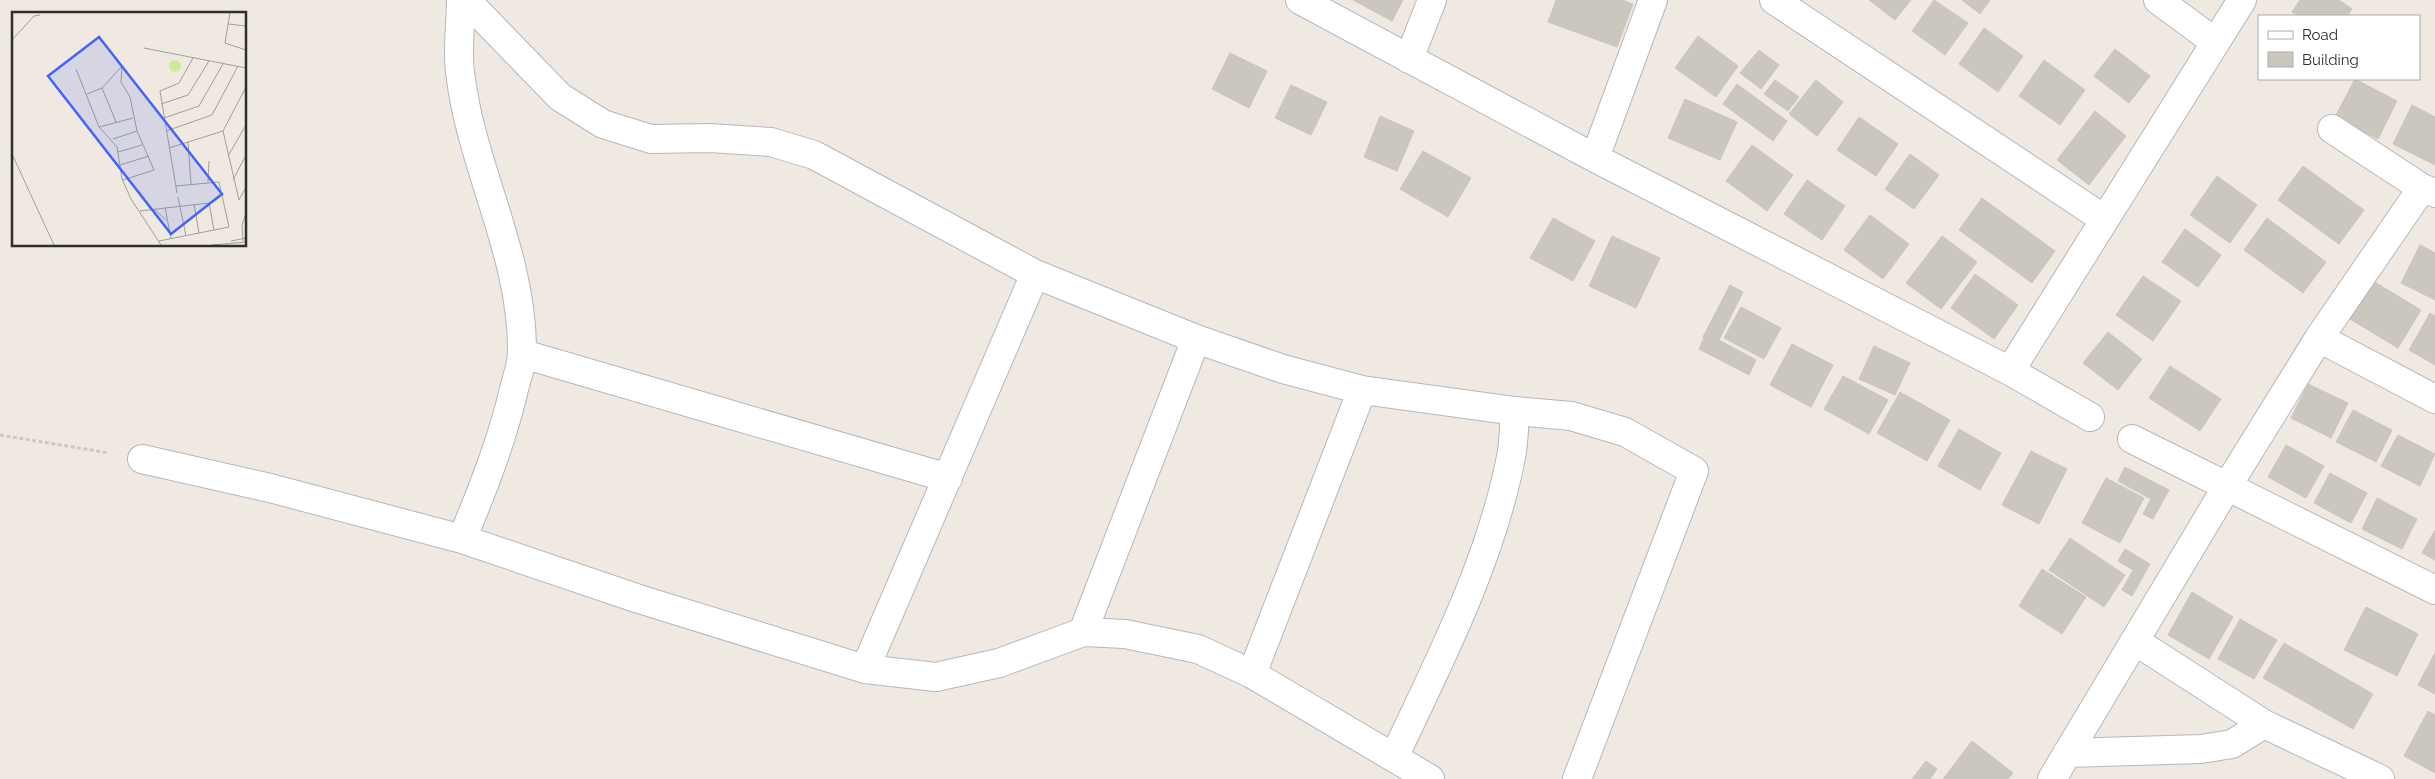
<svg xmlns="http://www.w3.org/2000/svg" width="2435" height="779" viewBox="0 0 2435 779" font-family="Raleway,sans-serif">
	<rect width="100%" height="100%" fill="#efe9e1"/>
	<!-- building -->
	<path fill="#cbc7bf" stroke="#cbc5ba" d="M1353,0H1403L1392,21Z
		M1556,0H1622L1633,4L1617,47L1548,22Z
		M1869,0H1911L1895,20Z
		M1934,0L1968,23L1945,55L1912,31Z
		M1962,0H1990L1980,14Z
		M2300,0H2339L2352,9L2347,16H2298L2292,12Z
		M1984,28L2023,56L1998,92L1959,64Z
		M1698,36L1738,66L1716,97L1675,68Z
		M2115,49L2150,76L2129,103L2094,76Z
		M1759,50L1779,65L1761,89L1740,73Z
		M1230,53L1267,71L1249,108L1212,89Z
		M2044,60L2085,90L2060,125L2019,96Z
		M2355,79L2397,101L2378,139L2335,117Z
		M1775,80L1799,97L1788,111L1764,94Z
		M1816,80L1843,102L1817,136L1789,114Z
		M1737,84L1787,121L1773,141L1723,104Z
		M1291,85L1327,102L1311,135L1275,118Z
		M1685,99L1737,122L1720,160L1668,138Z
		M2412,105L2435,117V165L2393,144Z
		M2095,111L2126,136L2089,185L2057,160Z
		M1380,116L1414,131L1397,171L1364,157Z
		M1859,117L1898,144L1876,176L1837,150Z
		M1752,145L1793,175L1767,211L1726,181Z
		M1423,151L1471,178L1448,217L1400,189Z
		M1910,154L1939,175L1914,209L1885,189Z
		M2303,166L2364,210L2339,244L2278,200Z
		M2217,176L2257,205L2230,243L2190,215Z
		M1807,180L1845,206L1822,240L1784,214Z
		M1982,198L2055,251L2032,283L1959,230Z
		M1870,215L1909,244L1883,279L1844,250Z
		M1553,218L1595,241L1573,281L1530,258Z
		M2267,218L2326,262L2303,293L2244,250Z
		M2185,229L2221,255L2198,287L2162,262Z
		M1612,236L1660,258L1636,308L1589,286Z
		M1942,236L1977,262L1941,309L1906,283Z
		M2420,245L2435,253V300L2401,283Z
		M1975,274L2018,305L1994,339L1951,308Z
		M2143,276L2181,301L2153,341L2116,315Z
		M2373,281L2421,310L2398,348L2350,319Z
		M1730,285L1743,292L1719,340L1756,360L1749,375L1699,349L1704,338L1703,337Z
		M1741,307L1781,328L1764,359L1724,338Z
		M2430,313L2435,316V365L2409,350Z
		M2108,332L2142,359L2118,390L2083,363Z
		M1792,344L1833,365L1811,407L1770,385Z
		M1874,346L1910,363L1895,395L1859,379Z
		M2170,366L2221,399L2200,431L2149,398Z
		M1843,376L1888,400L1869,434L1824,409Z
		M2308,384L2348,403L2331,438L2291,418Z
		M1900,392L1950,420L1927,461L1877,433Z
		M2353,410L2392,430L2376,462L2336,442Z
		M1959,429L2001,453L1980,490L1938,466Z
		M2398,435L2435,454L2420,486L2381,466Z
		M2286,445L2324,466L2306,498L2268,477Z
		M2031,451L2067,469L2039,524L2002,505Z
		M2125,467L2169,490L2153,519L2143,514L2151,499L2118,481Z
		M2330,473L2367,493L2351,523L2314,503Z
		M2106,478L2144,498L2120,543L2082,523Z
		M2377,498L2417,519L2402,549L2362,529Z
		M2435,530V560L2422,553Z
		M2070,538L2125,575L2104,607L2049,570Z
		M2125,549L2150,564L2132,596L2122,590L2133,570L2118,561Z
		M2042,569L2086,597L2062,634L2019,606Z
		M2192,592L2233,617L2209,659L2168,635Z
		M2366,607L2418,634L2397,676L2344,650Z
		M2240,619L2277,640L2254,679L2218,659Z
		M2284,643L2373,694L2353,729L2263,678Z
		M2435,653V694L2418,685Z
		M2428,711L2435,715V773L2404,756Z
		M1972,741L2013,773L2008,779H1943Z
		M1926,761L1937,769L1930,779H1912Z"/>
	<g fill="none" stroke-linecap="round" stroke-linejoin="round">
		<!-- minor casing -->
		<g stroke="#b4b7c1" stroke-width="30">
			<path id="minor" d="M461,0C461,23 457,49 460,72C471,168 523,254 522,352C522,363 518,375 515,385C503,438 483,489 462,539
				M466,0L560,97L603,124L651,139L710,138L771,142L814,155L1035,274L1196,339L1283,369L1362,390L1515,411L1571,416L1625,432L1694,471L1577,779
				M1300,0L1595,158L2010,371L2090,417
				M1774,0L2104,219
				M2158,0L2215,42
				M1409,59L1432,0
				M2332,129L2422,188
				M1595,158L1653,0
				M2319,338L2435,399
				M523,354L948,478
				M2010,371L2242,0
				M2132,439L2435,590
				M142,459L270,488L462,539L639,599L865,669L936,677L999,663L1083,632L1125,634L1198,649L1252,674L1430,779
				M1083,632L1196,339
				M2135,641L2264,724L2380,779
				M865,669L1035,274
				M1252,674L1362,390
				M2067,753L2201,749L2232,744L2264,724
				M1394,757C1439,662 1491,561 1511,457C1514,442 1514,426 1515,411
				M2052,779L2228,485L2319,338L2422,188L2435,193"/>
		</g>
		<!-- path -->
		<path stroke="#c9c9c9" stroke-width="3" stroke-dasharray="4 2.5" stroke-linecap="butt" d="M0,435L109,453"/>
		<!-- minor -->
		<use href="#minor" stroke="#fff" stroke-width="28"/>
	</g>
	<!-- overview -->
	<g transform="translate(12 12)">
		<rect width="234" height="234" fill="#efe9e1"/>
		<path d="M157 54a6 6 0 1 1 12 0a6 6 0 1 1-12 0Z" fill="#c9ec9a"/>
		<path fill="none" stroke="#a29e99" stroke-width="1" d="M218,1L213,31L234,38M216,12L234,14M0,28L22,4L28,3M132,36L234,56M110,54L109,70L118,85L125,119L142,158L111,168M64,57L87,115L105,135L110,167L119,187L149,233M90,76L104,110M75,82L90,76L110,54M149,92L176,83L197,49M152,106L187,94L211,52M87,115L121,106M154,119L200,103L226,54M211,119L227,188L234,175M101,127L125,119M176,130L179,172M157,136L211,119L234,75M106,140L130,133M0,142L42,233M216,144L234,113M108,153L137,144M221,168L234,143M196,170L197,149M165,181L148,79L167,71L181,46M166,185L174,224M182,192L187,221M153,195L159,227M142,197L154,208M128,199L197,191L202,218M147,229L217,215L207,170L164,174M219,229L234,226M231,229L230,213L234,201M200,233L234,230"/>
		<path fill="#4264fb" fill-opacity="0.15" stroke="#4264fb" stroke-width="2.5" d="M87,25L210,182L159,222L36,64Z"/>
		<rect width="234" height="234" fill="none" stroke="#2e2e2e" stroke-width="2.5"/>
	</g>
	<!-- legend -->
	<rect x="2258" y="15" width="162" height="65" fill="#ffffff" stroke="#ababab"/>
	<rect x="2268" y="31" width="25" height="8" fill="#ffffff" stroke="#ababab"/>
	<text x="2302" y="40" font-size="15" fill="#2e2e2e">Road</text>
	<rect x="2268" y="52" width="25" height="15" fill="#cbc7bf" stroke="#ababab"/>
	<text x="2302" y="65" font-size="15" fill="#2e2e2e">Building</text>
</svg>
